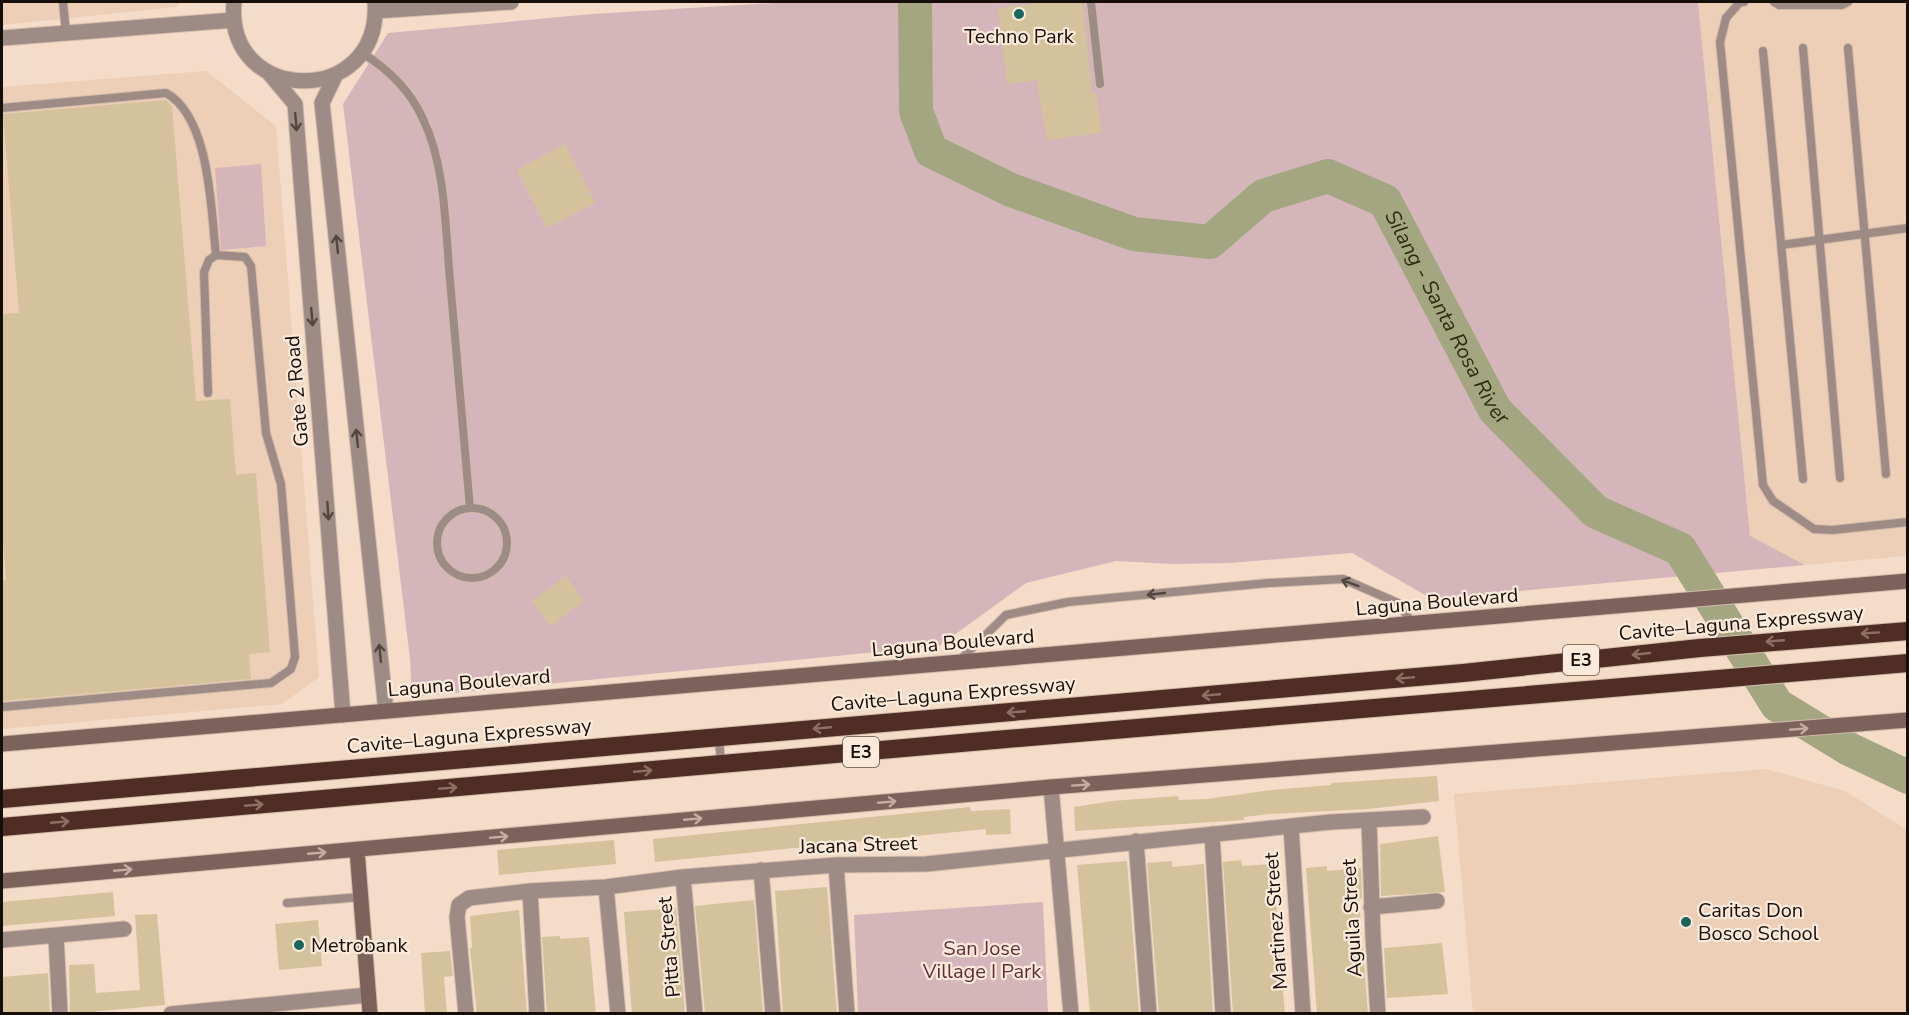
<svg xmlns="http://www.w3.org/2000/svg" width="1909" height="1015" viewBox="0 0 1909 1015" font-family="'Nunito Sans',sans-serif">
	<rect width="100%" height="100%" fill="#f5dcc9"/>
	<!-- built -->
	<path fill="#edceb6" d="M2,2H182L176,7L2,25Z
		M1698,2H1907V556L1805,565L1750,537Z
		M206,71L276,126L319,677L282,704L2,729V87Z
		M1766,769L1845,791L1907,830V1013H1473L1454,794Z"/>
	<!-- green -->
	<path fill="#d4b6ba" d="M790,2H1698L1750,536L1805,565L1432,599L1352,553L1230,563L1173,564L1116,561L1026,583L939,646L412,697L410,659L343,104L388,33L592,14Z
		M261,164L266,246L221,250L215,168Z
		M1043,902L1048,1013H858L854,915Z"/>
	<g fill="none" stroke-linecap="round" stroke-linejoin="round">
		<!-- river -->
		<path stroke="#a3a680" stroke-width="34" id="s1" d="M915,2L916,111L931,151L1011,190L1134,234L1210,242L1263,196L1328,176L1385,201L1495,410L1596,512L1680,549L1777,705L1849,749L1908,777"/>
	</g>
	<!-- building -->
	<path fill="#d3c29c" d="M1052,2H1082L1092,94L1096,93L1102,133L1047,140L1037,80L1007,84L998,8Z
		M165,100L172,106L196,401L230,399L236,475L256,473L270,652L249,654L251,679L2,701V581L6,580L2,529V314L19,313L3,114Z
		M565,144L595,203L547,228L517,170Z
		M566,576L584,601L550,626L532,601Z
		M1437,776L1439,801L1368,809L1269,814L1244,817V820L1075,831L1074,807L1112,801L1178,796L1179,800L1207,799L1271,790L1331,785V783Z
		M970,807L971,811L1010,809L1011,834L986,835V829L655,862L653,839Z
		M1438,836L1445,892L1381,896L1380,844Z
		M614,840L616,864L499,875L497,850Z
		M1241,860L1242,866L1273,864L1285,1014H1233L1223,862Z
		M1127,861L1139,1014H1090L1077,865Z
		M1172,861V867L1204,864L1213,1014H1159L1147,863Z
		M1327,866V871L1361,868L1362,898L1359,899L1368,1014H1317L1306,868Z
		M827,887L837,1014H783L775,891Z
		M113,892L115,916L2,926V902Z
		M754,900L763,1014H705L695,906Z
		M676,908L685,1014H632L624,912Z
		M519,910L527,1014H477L470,949L472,947L470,916Z
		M157,914L165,1005L70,1014L69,965L94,964L96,993L140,990L135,915Z
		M318,920L322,966L279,970L275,924Z
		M560,936V939L589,937L596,1014H547L542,937Z
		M1442,943L1448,994L1387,998L1384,948Z
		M450,951L453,976L444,977L447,1014H425L421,953Z
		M48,973L50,1014H2V977Z"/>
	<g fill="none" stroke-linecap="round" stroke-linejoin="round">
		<!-- lane casing -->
		<g stroke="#d1bbaa" stroke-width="10">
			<path id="lane" d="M63,2L66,33
				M1091,2L1100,84
				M1744,2H1740L1726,18L1720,42L1763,485L1773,501L1814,529L1832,530L1908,522
				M1774,2L1779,5H1842L1848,2
				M1803,48L1840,478
				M1848,48L1886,474
				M1763,51L1803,479
				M362,53C388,69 410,90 423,119C446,167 445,227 450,280C456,356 463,432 470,508
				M2,108L166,93C210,117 211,210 216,255L245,257L251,266L266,433L281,484L295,657L291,669L271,683L2,707
				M1781,245L1908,228
				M208,393L204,272L209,260L216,255
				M437 543a35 35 0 1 1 70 0a35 35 0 1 1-70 0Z
				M960,660L1006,615L1068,602L1268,583L1343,579L1398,603L1413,624
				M719,739L721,764
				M287,903L361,897"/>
		</g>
		<!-- street casing -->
		<g stroke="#d1bbaa" stroke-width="17">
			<path id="street" d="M234,2C224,106 382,108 375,2
				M375,11L511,2
				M2,38L234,20
				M269,73L295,104L343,715
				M336,74L322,103L386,711
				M1051,787L1071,1014
				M1369,821L1373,937L1378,1014
				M1291,827L1303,1014
				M1212,834L1223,1014
				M1136,841L1149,1014
				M836,865L847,1014
				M761,870L773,1014
				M683,877L695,1014
				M606,887L618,1014
				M530,891L537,1014
				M1371,907L1437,901
				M56,936L60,1014
				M2,940L124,929
				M171,1014L368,995
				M466,1014L457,917L459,905L469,898L530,891L606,887L683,877L836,865L926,864L1331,822L1423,817"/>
		</g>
		<!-- secondary casing -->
		<g stroke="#d1bbaa" stroke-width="17">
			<path id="secondary" d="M2,744L1908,581
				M357,850L370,1014
				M2,881L1051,787L1908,720"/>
		</g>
		<!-- highway casing -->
		<g stroke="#d1bbaa" stroke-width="20">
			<path id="highway" d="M2,799L1463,673L1700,648L1908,631
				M2,827L995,740L1908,663"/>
		</g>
		<!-- lane -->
		<use href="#lane" stroke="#9e8b86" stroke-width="8"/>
		<!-- street -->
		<use href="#street" stroke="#9e8b86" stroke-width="15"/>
		<!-- secondary -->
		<use href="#secondary" stroke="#7d625b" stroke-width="15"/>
		<!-- highway -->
		<use href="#highway" stroke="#502d24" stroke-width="18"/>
	</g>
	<!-- one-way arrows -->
	<defs><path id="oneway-shaft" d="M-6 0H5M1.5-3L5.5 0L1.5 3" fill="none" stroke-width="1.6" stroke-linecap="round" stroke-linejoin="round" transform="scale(1.5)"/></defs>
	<g stroke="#534641">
		<use href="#oneway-shaft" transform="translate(296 122) rotate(85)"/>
		<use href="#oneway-shaft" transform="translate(337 244) rotate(-96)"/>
		<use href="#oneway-shaft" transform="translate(312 317) rotate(85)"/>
		<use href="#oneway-shaft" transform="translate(357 438) rotate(-96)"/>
		<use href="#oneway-shaft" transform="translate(328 511) rotate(86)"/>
		<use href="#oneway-shaft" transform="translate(1350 583) rotate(-160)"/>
		<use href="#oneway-shaft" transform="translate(1156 594) rotate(174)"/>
		<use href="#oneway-shaft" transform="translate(380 653) rotate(-96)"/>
	</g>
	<g stroke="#8d6f64">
		<use href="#oneway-shaft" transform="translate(1870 633) rotate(176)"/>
		<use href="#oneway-shaft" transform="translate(1775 641) rotate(175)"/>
		<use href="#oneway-shaft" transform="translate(1641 654) rotate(174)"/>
		<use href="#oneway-shaft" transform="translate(1405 678) rotate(175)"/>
		<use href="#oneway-shaft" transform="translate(1211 695) rotate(175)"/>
		<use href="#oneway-shaft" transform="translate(1016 712) rotate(175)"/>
		<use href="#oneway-shaft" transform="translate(822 728) rotate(175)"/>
		<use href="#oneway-shaft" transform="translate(643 771) rotate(-5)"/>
		<use href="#oneway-shaft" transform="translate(448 788) rotate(-5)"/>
		<use href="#oneway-shaft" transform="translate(254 805) rotate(-5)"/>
		<use href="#oneway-shaft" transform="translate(60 822) rotate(-5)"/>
	</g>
	<g stroke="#c4ada1">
		<use href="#oneway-shaft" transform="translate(1799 729) rotate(-5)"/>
		<use href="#oneway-shaft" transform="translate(1081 785) rotate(-4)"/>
		<use href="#oneway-shaft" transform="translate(887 802) rotate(-5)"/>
		<use href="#oneway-shaft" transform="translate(693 819) rotate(-5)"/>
		<use href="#oneway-shaft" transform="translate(499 837) rotate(-5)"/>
		<use href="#oneway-shaft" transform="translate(317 853) rotate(-5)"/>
		<use href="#oneway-shaft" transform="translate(123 870) rotate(-5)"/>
	</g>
	<!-- markers -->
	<g fill="#196661" stroke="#feeadb" stroke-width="2">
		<circle cx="1019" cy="14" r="6"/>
		<circle cx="1686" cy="922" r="6"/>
		<circle cx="299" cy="945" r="6"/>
	</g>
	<g text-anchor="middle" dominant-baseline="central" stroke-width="4.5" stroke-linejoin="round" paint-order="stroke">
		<!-- shield labels -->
		<g fill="#feeadb" stroke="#5c5047" stroke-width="1.5">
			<rect x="1563" y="645" width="36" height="30" rx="4.5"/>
			<rect x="843" y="737" width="36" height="30" rx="4.5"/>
		</g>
		<g font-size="18" font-weight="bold" fill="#160e08">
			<text x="1581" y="660">E3</text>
			<text x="861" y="752">E3</text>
		</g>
		<!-- poi labels -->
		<g font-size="20" fill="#160e08" stroke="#feeadb" text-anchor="start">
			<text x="1019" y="36" text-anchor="middle">Techno Park</text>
			<text x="1698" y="910">Caritas Don<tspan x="1698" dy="23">Bosco School</tspan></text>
			<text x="311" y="945">Metrobank</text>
		</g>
		<!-- street labels -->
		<g font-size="20" fill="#160e08" stroke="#feeadb">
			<text transform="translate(297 391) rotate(-95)">Gate 2 Road</text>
			<text transform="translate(1437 602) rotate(-5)">Laguna Boulevard</text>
			<text transform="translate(1741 623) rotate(-5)">Cavite–Laguna Expressway</text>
			<text transform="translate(953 643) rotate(-5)">Laguna Boulevard</text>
			<text transform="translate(469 683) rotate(-5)">Laguna Boulevard</text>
			<text transform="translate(953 694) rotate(-5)">Cavite–Laguna Expressway</text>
			<text transform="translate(469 736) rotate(-5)">Cavite–Laguna Expressway</text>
			<text transform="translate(858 845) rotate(-2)">Jacana Street</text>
			<text transform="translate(1352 918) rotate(-93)">Aguila Street</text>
			<text transform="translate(1276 921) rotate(-94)">Martinez Street</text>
			<text transform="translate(669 947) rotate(-95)">Pitta Street</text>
		</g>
		<!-- park labels -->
		<g font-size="20" fill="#642b36" stroke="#feeadb">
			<text x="982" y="948">San Jose<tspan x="982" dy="23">Village I Park</tspan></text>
		</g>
		<!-- water labels -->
		<g font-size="21" font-style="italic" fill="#2a2c0b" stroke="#feeadb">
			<text stroke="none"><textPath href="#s1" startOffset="780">Silang - Santa Rosa River</textPath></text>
		</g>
	</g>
	<!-- border -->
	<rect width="1909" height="1015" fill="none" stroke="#160e08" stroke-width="6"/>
</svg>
